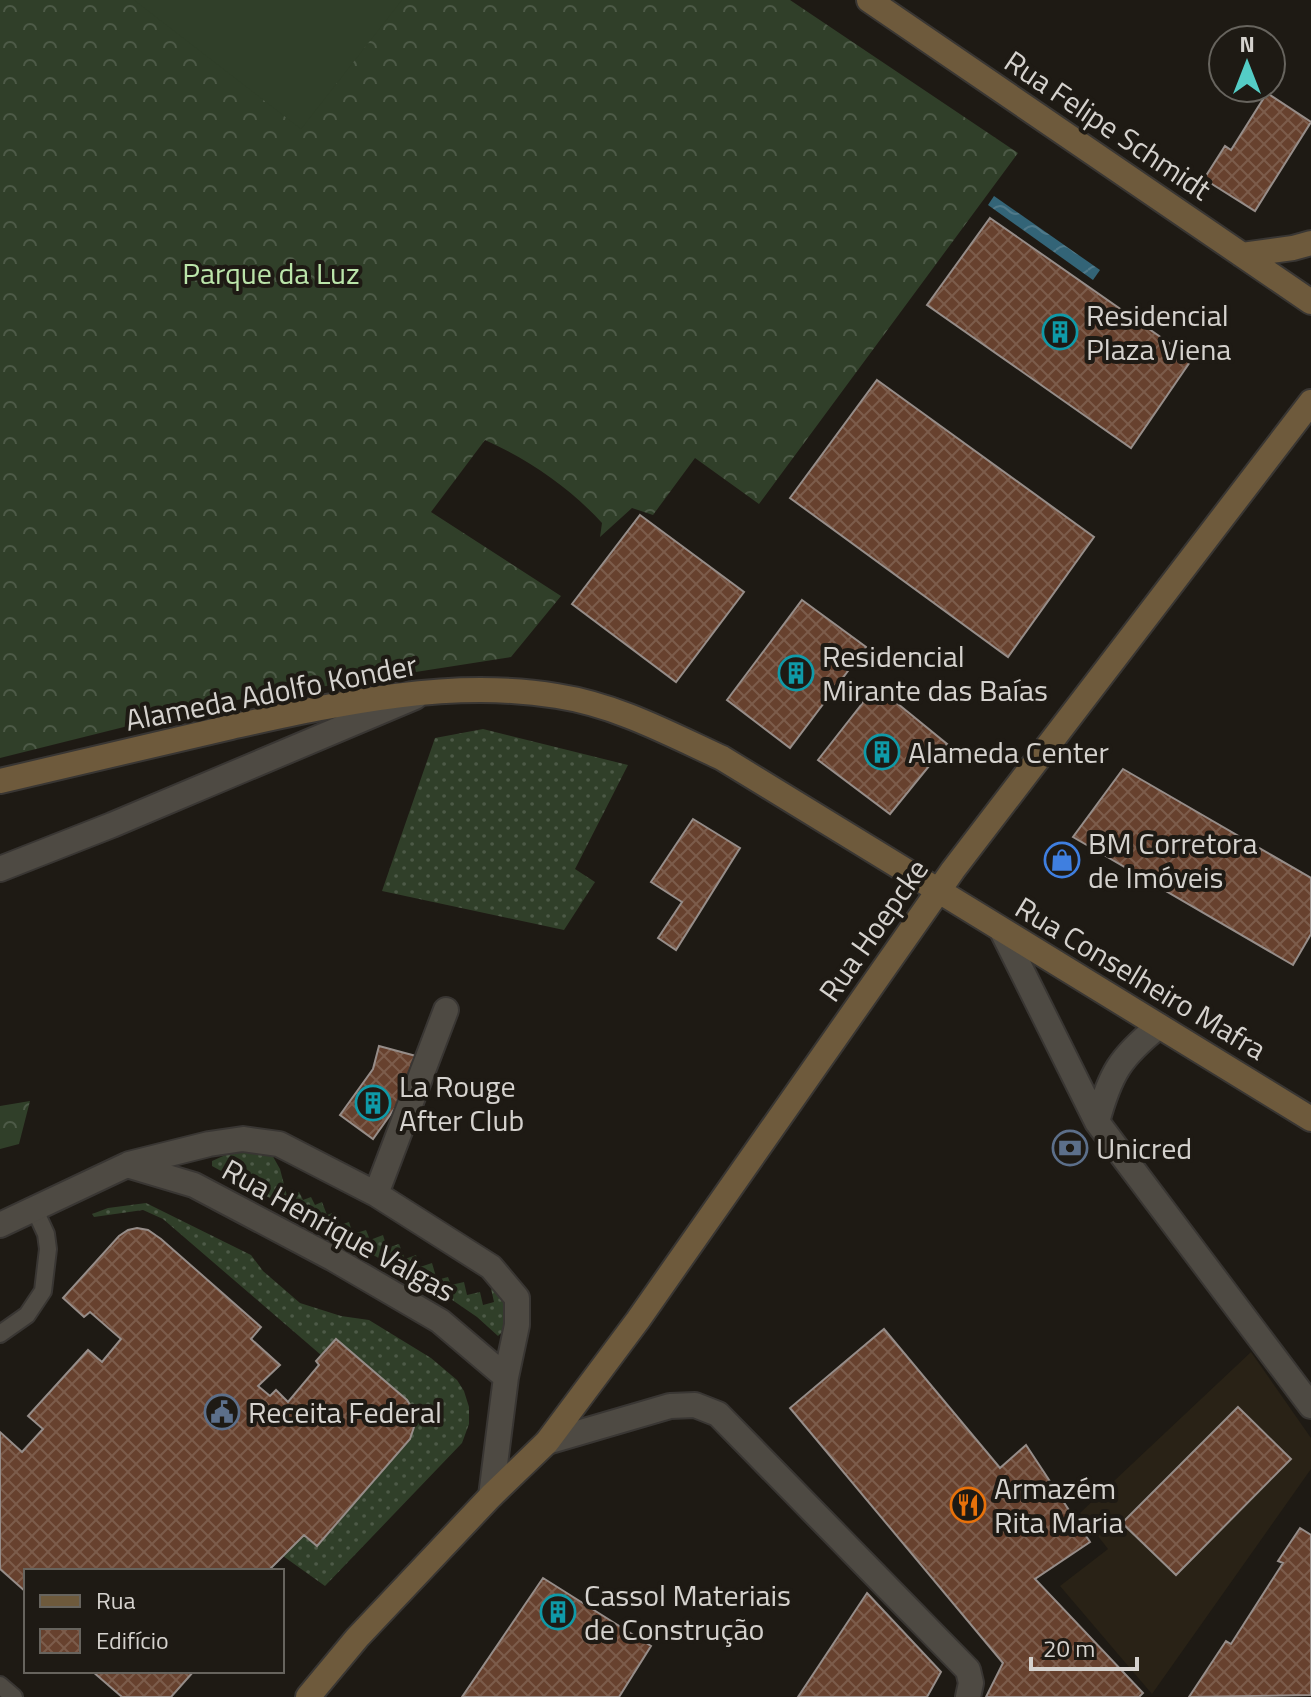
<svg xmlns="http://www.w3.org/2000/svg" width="1311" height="1697" viewBox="0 0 1311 1697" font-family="'Titillium Web',sans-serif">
	<defs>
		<pattern id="grass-dots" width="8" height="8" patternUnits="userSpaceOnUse" patternTransform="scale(2)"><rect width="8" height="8" fill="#303f29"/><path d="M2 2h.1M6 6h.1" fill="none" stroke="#4d5a47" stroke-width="1.8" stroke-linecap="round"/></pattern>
		<pattern id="forest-crowns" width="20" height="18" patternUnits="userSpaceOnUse" patternTransform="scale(2)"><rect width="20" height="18" fill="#303f29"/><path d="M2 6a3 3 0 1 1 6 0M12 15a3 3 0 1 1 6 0" fill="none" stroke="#4d5a47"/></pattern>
		<pattern id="water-waves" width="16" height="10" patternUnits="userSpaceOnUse" patternTransform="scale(2)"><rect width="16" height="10" fill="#336477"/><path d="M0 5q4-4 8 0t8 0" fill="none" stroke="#507989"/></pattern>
		<pattern id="building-cross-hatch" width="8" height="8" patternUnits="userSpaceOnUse" patternTransform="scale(2)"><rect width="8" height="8" fill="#67412e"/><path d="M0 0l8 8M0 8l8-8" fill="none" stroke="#7c5c4b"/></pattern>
	</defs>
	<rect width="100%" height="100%" fill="#1e1a14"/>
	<!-- built -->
	<path fill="#292216" d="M1251,1352L1311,1438V1469L1152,1694L1060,1586L1108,1549L1080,1513Z"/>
	<!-- grass -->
	<path fill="url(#grass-dots)" d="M483,729L628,765L575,869L595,882L564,930L382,891L435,738Z
		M245,1150L271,1153L280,1169L287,1196L299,1192L303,1200L311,1197L315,1205L322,1202L327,1215L335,1212L340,1225L349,1222L353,1234L366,1230L370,1240L383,1235L387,1248L399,1244L405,1259L416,1255L420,1267L432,1263L437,1280L448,1277L451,1285L464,1282L467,1295L480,1292L483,1305L494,1302L490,1284C505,1296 516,1321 498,1336L477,1317L442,1293L212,1166V1161L232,1152Z
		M146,1203L251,1255L263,1271L300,1303L341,1316L369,1320L431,1358L457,1380L464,1391L469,1407V1424L462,1443L325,1586L283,1556L304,1535L317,1546L402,1448C415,1433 418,1418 407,1400L336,1339L321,1355L163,1219L143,1210L94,1217L92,1214L108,1208Z"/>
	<!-- forest -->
	<path fill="url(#forest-crowns)" d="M0,0H790L1018,153L759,504L695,458L653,515L632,508L600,537L602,523C569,487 529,460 485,440L431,512L561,596L511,657L224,702L0,758Z
		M30,1101L19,1144L0,1149V1106Z"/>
	<!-- pitch -->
	<path fill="#303f29" d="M134,0H402L301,129Z"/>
	<!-- water -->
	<path fill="url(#water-waves)" d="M994,196L1100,270L1093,280L988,205Z"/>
	<!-- building -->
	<path fill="url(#building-cross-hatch)" stroke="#968d89" stroke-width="2" d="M1267,93L1311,122L1255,211L1204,179L1225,146L1231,150Z
		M990,218L1192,359L1131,448L927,305Z
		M877,380L1094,537L1008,657L790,498Z
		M640,515L744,592L676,682L572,604Z
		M802,600L866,647L790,748L727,700Z
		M876,686L947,744L890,814L818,760Z
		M1123,769L1311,878V934L1293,965L1073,837Z
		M693,819L740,848L676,950L658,938L682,902L651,882Z
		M379,1046L416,1056L407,1091L373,1139L340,1115L373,1069Z
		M137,1228L148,1230L161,1239L261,1327L251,1339L280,1365L258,1386L270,1396L276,1390L288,1402L319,1365L316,1361L336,1339L407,1400L412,1408L414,1427L410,1439L317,1546L304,1535L268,1571H26V1592L0,1569V1432L22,1452L43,1429L28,1416L88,1350L102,1362L121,1339L90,1312L84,1317L63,1298L119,1236L128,1230Z
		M884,1329L1000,1468L1026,1445L1090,1542L1035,1579L1143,1693L1139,1697H986L1003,1663L790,1408Z
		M1238,1407L1291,1459L1176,1575L1122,1523Z
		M1300,1528L1311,1535V1695L1189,1697L1226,1641L1231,1644L1283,1563L1278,1561Z
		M543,1578L651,1646L619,1697H462Z
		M867,1593L941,1672L927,1697H798Z
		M92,1671H194L171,1697H122Z"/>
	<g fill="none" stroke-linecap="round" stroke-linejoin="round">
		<!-- service casing -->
		<g stroke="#393633" stroke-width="20">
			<path id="service" d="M0,1334L27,1315L43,1291L48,1249L46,1234L34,1208
				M0,1685L14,1697"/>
		</g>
		<!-- minor casing -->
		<g stroke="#393633" stroke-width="28">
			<path id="minor" d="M1002,931L1097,1122L1311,1406
				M1097,1122C1110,1074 1120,1057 1159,1026
				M129,1164L209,1144L243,1139L279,1144L376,1194L491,1267L517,1298V1325L506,1377
				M376,1194L446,1010
				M0,1225L127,1165L194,1185L332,1258L440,1321L506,1377L491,1496
				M547,1442L670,1406L695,1405L718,1414L968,1670L971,1683L968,1697"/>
		</g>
		<!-- tertiary casing -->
		<g stroke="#393633" stroke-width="28">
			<path id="tertiary" d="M0,869L112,825L415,697"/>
		</g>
		<!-- secondary casing -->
		<g stroke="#393633" stroke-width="28">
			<path id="secondary" d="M869,0L1311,302
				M1242,255L1293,248L1311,243
				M0,781C77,763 154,745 231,727C336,704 449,678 557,696C616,705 668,733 722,758L1311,1119
				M308,1697L357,1638L491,1496L547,1442L638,1320L953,870L1311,402"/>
		</g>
		<!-- service -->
		<use href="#service" stroke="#4e4a43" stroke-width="16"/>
		<!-- minor -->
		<use href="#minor" stroke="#4e4a43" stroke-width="24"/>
		<!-- tertiary -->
		<use href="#tertiary" stroke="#4e4a43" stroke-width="24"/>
		<!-- secondary -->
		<use href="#secondary" stroke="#6e5a3c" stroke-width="24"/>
	</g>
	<!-- icons -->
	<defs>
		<g id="building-ring" transform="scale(1.8)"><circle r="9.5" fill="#1e1a14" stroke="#0f9aa8" stroke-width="1.5"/><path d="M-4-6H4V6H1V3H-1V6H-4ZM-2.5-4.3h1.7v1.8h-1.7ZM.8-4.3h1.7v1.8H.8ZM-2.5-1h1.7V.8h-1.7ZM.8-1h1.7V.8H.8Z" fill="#0f9aa8"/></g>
		<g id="shop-ring" transform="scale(1.8)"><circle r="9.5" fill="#1e1a14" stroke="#3f7fe0" stroke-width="1.5"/><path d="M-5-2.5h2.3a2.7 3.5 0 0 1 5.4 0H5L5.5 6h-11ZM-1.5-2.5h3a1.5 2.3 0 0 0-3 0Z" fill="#3f7fe0"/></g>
		<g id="bank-ring" transform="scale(1.8)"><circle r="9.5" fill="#1e1a14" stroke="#5c6f8a" stroke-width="1.5"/><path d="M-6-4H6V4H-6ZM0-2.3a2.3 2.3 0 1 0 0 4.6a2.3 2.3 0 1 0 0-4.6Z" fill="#5c6f8a"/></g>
		<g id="civic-ring" transform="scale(1.8)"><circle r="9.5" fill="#1e1a14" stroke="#5c6f8a" stroke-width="1.5"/><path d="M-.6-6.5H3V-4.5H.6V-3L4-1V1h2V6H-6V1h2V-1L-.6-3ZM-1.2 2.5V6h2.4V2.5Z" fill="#5c6f8a"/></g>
		<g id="restaurant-ring" transform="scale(1.8)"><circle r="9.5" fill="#1e1a14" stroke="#e8710a" stroke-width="1.5"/><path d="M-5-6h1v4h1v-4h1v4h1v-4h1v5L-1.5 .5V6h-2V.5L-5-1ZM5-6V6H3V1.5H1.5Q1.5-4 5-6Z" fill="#e8710a"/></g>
	</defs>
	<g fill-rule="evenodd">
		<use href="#building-ring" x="1060" y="332"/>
		<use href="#building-ring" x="796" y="673"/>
		<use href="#building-ring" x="882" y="752"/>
		<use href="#shop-ring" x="1062" y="860"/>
		<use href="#building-ring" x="373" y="1103"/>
		<use href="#bank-ring" x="1070" y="1148"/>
		<use href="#civic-ring" x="222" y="1412"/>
		<use href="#restaurant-ring" x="968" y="1505"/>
		<use href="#building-ring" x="558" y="1612"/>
	</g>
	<g text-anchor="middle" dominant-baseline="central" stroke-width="8" stroke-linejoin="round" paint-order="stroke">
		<!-- street labels -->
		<g font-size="30" fill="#d5d2ce" stroke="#1e1a14">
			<text transform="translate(1108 125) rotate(34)">Rua Felipe Schmidt</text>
			<text transform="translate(271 692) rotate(-11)">Alameda Adolfo Konder</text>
			<text transform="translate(873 930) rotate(-55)">Rua Hoepcke</text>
			<text transform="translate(1141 978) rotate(31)">Rua Conselheiro Mafra</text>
			<text transform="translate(339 1230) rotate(29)">Rua Henrique Valgas</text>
		</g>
		<!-- park labels -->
		<g font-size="30" fill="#bbe5aa" stroke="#1e1a14">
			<text x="271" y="273">Parque da Luz</text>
		</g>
		<!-- poi labels -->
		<g font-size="30" fill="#d5d2ce" stroke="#1e1a14" text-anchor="start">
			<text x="1086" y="315">Residencial<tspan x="1086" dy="34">Plaza Viena</tspan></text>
			<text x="822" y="656">Residencial<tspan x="822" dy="34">Mirante das Baías</tspan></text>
			<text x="908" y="752">Alameda Center</text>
			<text x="1088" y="843">BM Corretora<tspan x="1088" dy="34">de Imóveis</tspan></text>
			<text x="399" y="1086">La Rouge<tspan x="399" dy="34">After Club</tspan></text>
			<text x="1096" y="1148">Unicred</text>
			<text x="248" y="1412">Receita Federal</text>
			<text x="994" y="1488">Armazém<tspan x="994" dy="34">Rita Maria</tspan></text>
			<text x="584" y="1595">Cassol Materiais<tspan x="584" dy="34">de Construção</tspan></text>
		</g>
	</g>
	<!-- legend -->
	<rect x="24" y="1569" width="260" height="104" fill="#1e1a14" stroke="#67645e" stroke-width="2"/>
	<rect x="40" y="1595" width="40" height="12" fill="#6e5a3c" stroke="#67645e" stroke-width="2"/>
	<text x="96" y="1609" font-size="24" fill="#d5d2ce">Rua</text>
	<rect x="40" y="1629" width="40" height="24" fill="url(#building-cross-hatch)" stroke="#67645e" stroke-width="2"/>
	<text x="96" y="1649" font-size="24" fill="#d5d2ce">Edifício</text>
	<!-- north arrow -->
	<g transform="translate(1247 64)"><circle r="38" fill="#1e1a14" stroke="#67645e" stroke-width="2"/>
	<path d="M0-6L14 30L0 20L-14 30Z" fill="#54cdc6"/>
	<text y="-12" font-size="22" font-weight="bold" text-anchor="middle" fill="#d5d2ce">N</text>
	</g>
	<!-- scale -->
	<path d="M1031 1657v12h106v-12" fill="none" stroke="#d5d2ce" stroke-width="4"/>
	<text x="1043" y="1657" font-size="24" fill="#d5d2ce" stroke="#1e1a14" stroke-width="6" paint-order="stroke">20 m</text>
</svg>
